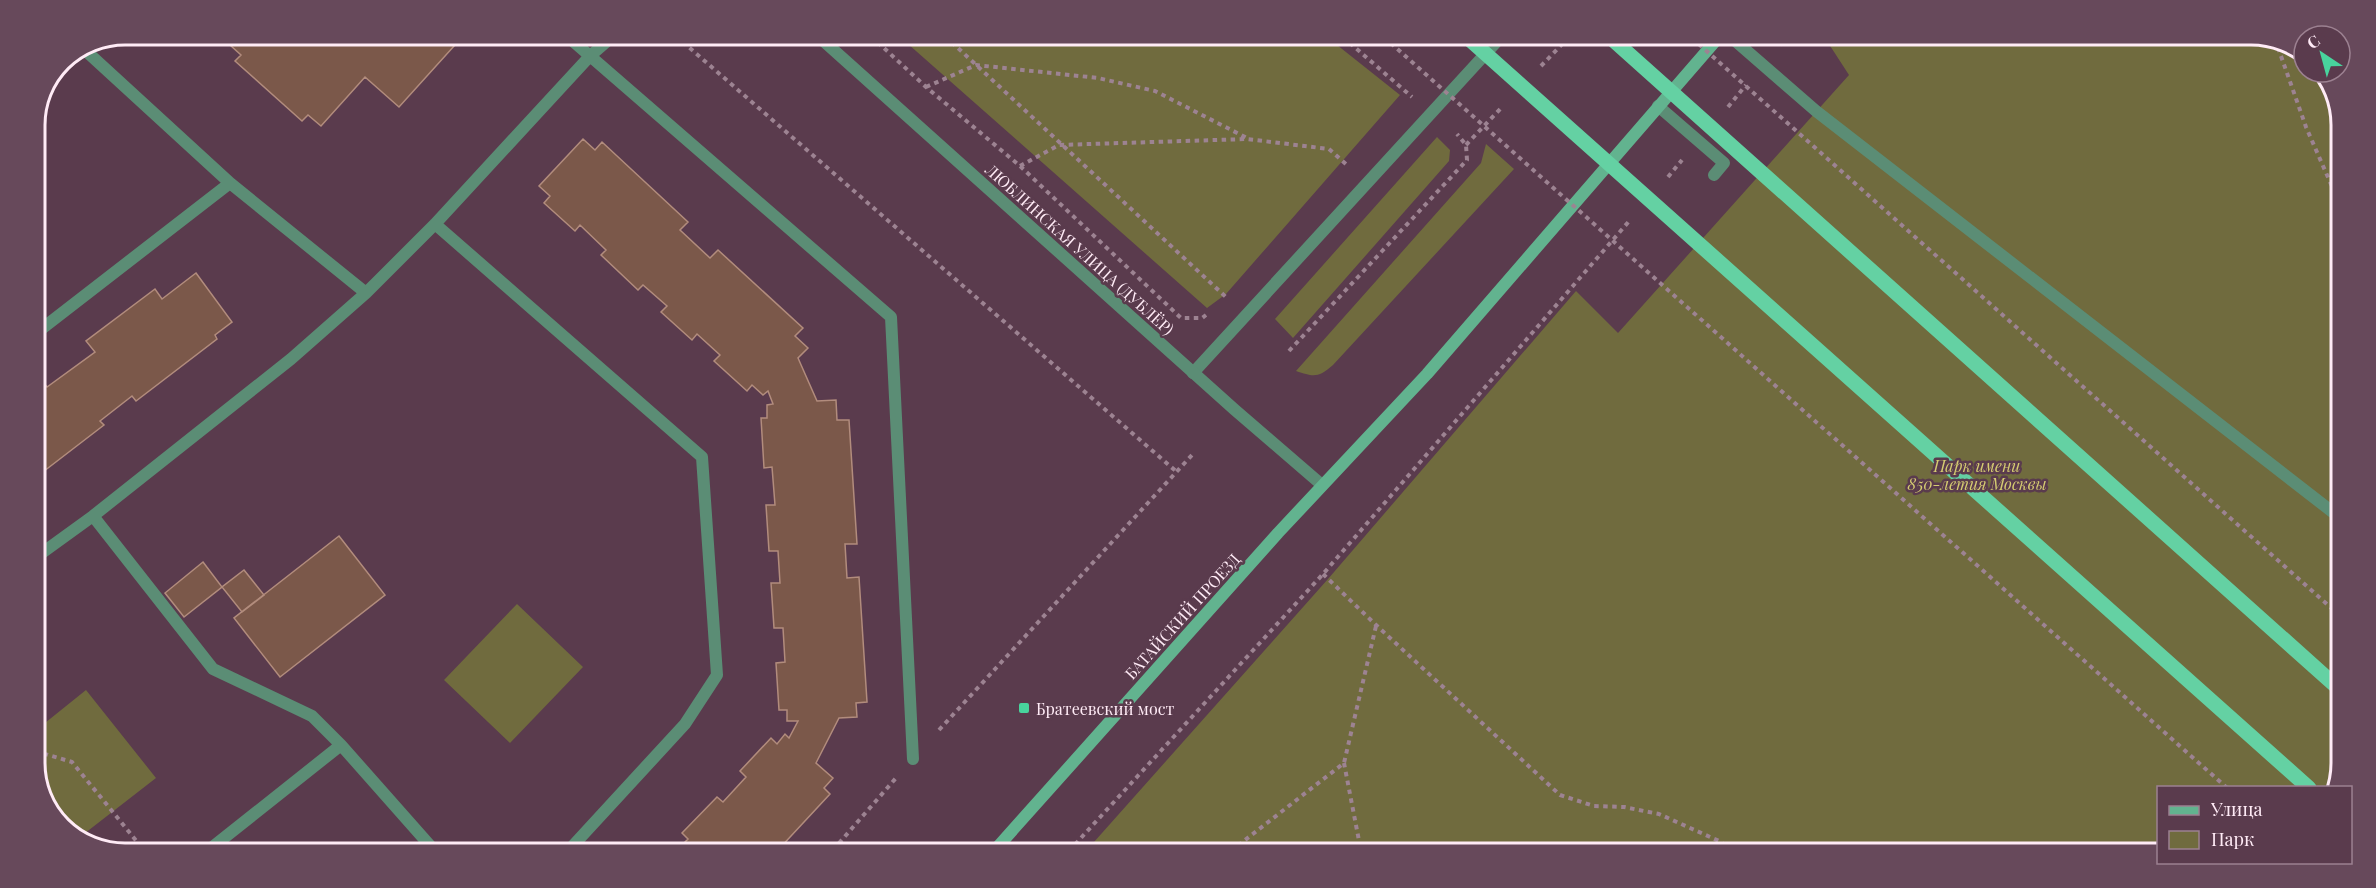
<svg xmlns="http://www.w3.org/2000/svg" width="2376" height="888" viewBox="0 0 2376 888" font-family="'Playfair Display',serif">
	<rect width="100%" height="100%" fill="#5a3b4d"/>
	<!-- green -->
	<path fill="#706b3e" d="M899,36L1327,37L1400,95L1226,294L1207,308Z
		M1825,38L2281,39L2304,56V72H2324L2341,119L2337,787L2158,788V853L1086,851L1328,579L1576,291L1618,333L1849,75Z
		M1437,137L1450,150L1449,161L1293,338L1275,319Z
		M1486,144L1514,169L1333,365C1318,378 1314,377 1296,371L1481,163Z
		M517,604L583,667L510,743L444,680Z
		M86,690L156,778L80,837L53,818L35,769V731Z"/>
	<!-- building -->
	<path fill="#7b584a" stroke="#b28c7d" stroke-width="1.5" d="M219,35H464L399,107L365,77L321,126L308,115L302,121L235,61L241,55Z
		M583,139L595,150L602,142L688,222L680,230L710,258L718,250L803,328L795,336L808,348L798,358L817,401L836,400L837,420H849L857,544H845L847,578L859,577L867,702L856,703L857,717L839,718L816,763L833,778L824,788L830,794L778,850H677L688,839L682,833L717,797L723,802L746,777L740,771L771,738L777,744L785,734L789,738L798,721H787V710H779L776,663L785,662L783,628H774L771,583H780L778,551H769L766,505H775L772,467L764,468L761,418H767V405L773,404L768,391L763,395L752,385L747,391L714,361L720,355L697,334L692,340L661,312L667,306L643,285L638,290L601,255L606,250L580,225L575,231L544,203L550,196L539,186Z
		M196,273L232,322L215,335L217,339L136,401L132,396L100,421L104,425L35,478V380L39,377L47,387L95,352L86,341L155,289L162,299Z
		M339,536L385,595L280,677L234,618Z
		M203,562L222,587L184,617L165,593Z
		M244,570L264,595L242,612L222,587Z"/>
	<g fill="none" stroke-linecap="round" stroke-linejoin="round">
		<!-- path -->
		<path stroke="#9d8392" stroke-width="4" stroke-dasharray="4.5 4.5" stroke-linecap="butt" d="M676,36L1178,473
			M871,36L926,87L1020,166L1181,318H1202L1206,315
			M945,36L1227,298
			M1343,37L1412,97
			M2275,39L2306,127L2341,207
			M1780,45L1786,38
			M1541,66L1568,38
			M926,87L976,65L1098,78L1155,91L1247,138
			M1728,107L1746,85
			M1466,145L1503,106
			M1020,166L1059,145L1247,139L1329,149L1347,165
			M1668,177L1682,160
			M1289,351L1467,160L1466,145L1457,134
			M1323,574L1376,625L1560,795L1594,806L1624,807L1659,814L1719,841L1734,852
			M939,730L1192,455
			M35,751L72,762L143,849
			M1344,763L1361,851
			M833,850L896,778
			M1069,851L1323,574L1631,219
			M1231,851L1344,763L1376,626"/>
		<!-- service -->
		<path stroke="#5b8d75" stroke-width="12" d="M567,36L891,317L913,759
			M1732,38L1816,111L2339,517
			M86,51L230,183L366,293
			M1658,106L1724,163L1714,175
			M435,224L702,457L717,675L685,724L569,850
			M35,334L230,183
			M93,516L213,669L312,716L341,745L433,849
			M35,558L93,516L291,359L366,293L435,224L590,56L613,36
			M210,849L341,745"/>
		<!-- minor -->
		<path stroke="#5b8d75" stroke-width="12" d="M1193,373L1500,38"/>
		<!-- tertiary -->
		<path stroke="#5b8d75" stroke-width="12" d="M818,36L1235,410L1322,485"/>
		<!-- secondary -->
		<path stroke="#62b38f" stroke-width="12" d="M994,851L1278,533L1427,374L1718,38"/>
		<!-- path-bridge -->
		<path stroke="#9d8392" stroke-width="4" stroke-dasharray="4.5 4.5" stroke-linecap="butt" d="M1384,37L2227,788
			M1692,38L2338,614"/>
		<!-- primary-bridge -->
		<path stroke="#64d1a3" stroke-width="15" d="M1468,38L2309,788
			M1611,38L2337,687"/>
	</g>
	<!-- markers -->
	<rect fill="#48d49d" stroke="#5a3b4d" stroke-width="2" x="1018" y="702" width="12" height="12" rx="3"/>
	<g text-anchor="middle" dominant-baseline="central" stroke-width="5" stroke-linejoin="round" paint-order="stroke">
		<!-- street labels -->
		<g font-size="16" fill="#ffebf6" stroke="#5a3b4d">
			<text transform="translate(1080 249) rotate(42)">ЛЮБЛИНСКАЯ УЛИЦА (ДУБЛЁР)</text>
			<text transform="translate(1182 616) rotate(-48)">БАТАЙСКИЙ ПРОЕЗД</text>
		</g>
		<!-- park labels -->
		<g font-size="16" font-style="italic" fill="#d5cc71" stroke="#5a3b4d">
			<text x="1977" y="465">Парк имени<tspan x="1977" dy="18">850-летия Москвы</tspan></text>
		</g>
		<!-- poi labels -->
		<g font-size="16" fill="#ffebf6" stroke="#5a3b4d" text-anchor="start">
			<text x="1036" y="708">Братеевский мост</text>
		</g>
	</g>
	<!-- crop -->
	<path d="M0 0H2376V888H0ZM125 45H2251A80 80 0 0 1 2331 125V763A80 80 0 0 1 2251 843H125A80 80 0 0 1 45 763V125A80 80 0 0 1 125 45Z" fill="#67495b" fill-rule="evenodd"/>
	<path fill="none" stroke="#ffebf6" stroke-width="3" d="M125 45H2251A80 80 0 0 1 2331 125V763A80 80 0 0 1 2251 843H125A80 80 0 0 1 45 763V125A80 80 0 0 1 125 45Z"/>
	<!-- legend -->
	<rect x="2157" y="786" width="195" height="78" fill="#5a3b4d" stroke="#9c8191" stroke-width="1.5"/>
	<rect x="2169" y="806" width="30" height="9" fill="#62b38f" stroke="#9c8191" stroke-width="1.5"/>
	<text x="2211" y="816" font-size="18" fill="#ffebf6">Улица</text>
	<rect x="2169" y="831" width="30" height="18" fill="#706b3e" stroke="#9c8191" stroke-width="1.5"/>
	<text x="2211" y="846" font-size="18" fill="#ffebf6">Парк</text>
	<!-- north arrow -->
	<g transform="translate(2322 54) rotate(324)"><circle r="28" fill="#5a3b4d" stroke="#9c8191" stroke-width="1.5"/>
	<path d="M0-4.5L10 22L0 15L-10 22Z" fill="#48d49d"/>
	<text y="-9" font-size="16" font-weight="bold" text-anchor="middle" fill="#ffebf6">С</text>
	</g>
</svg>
